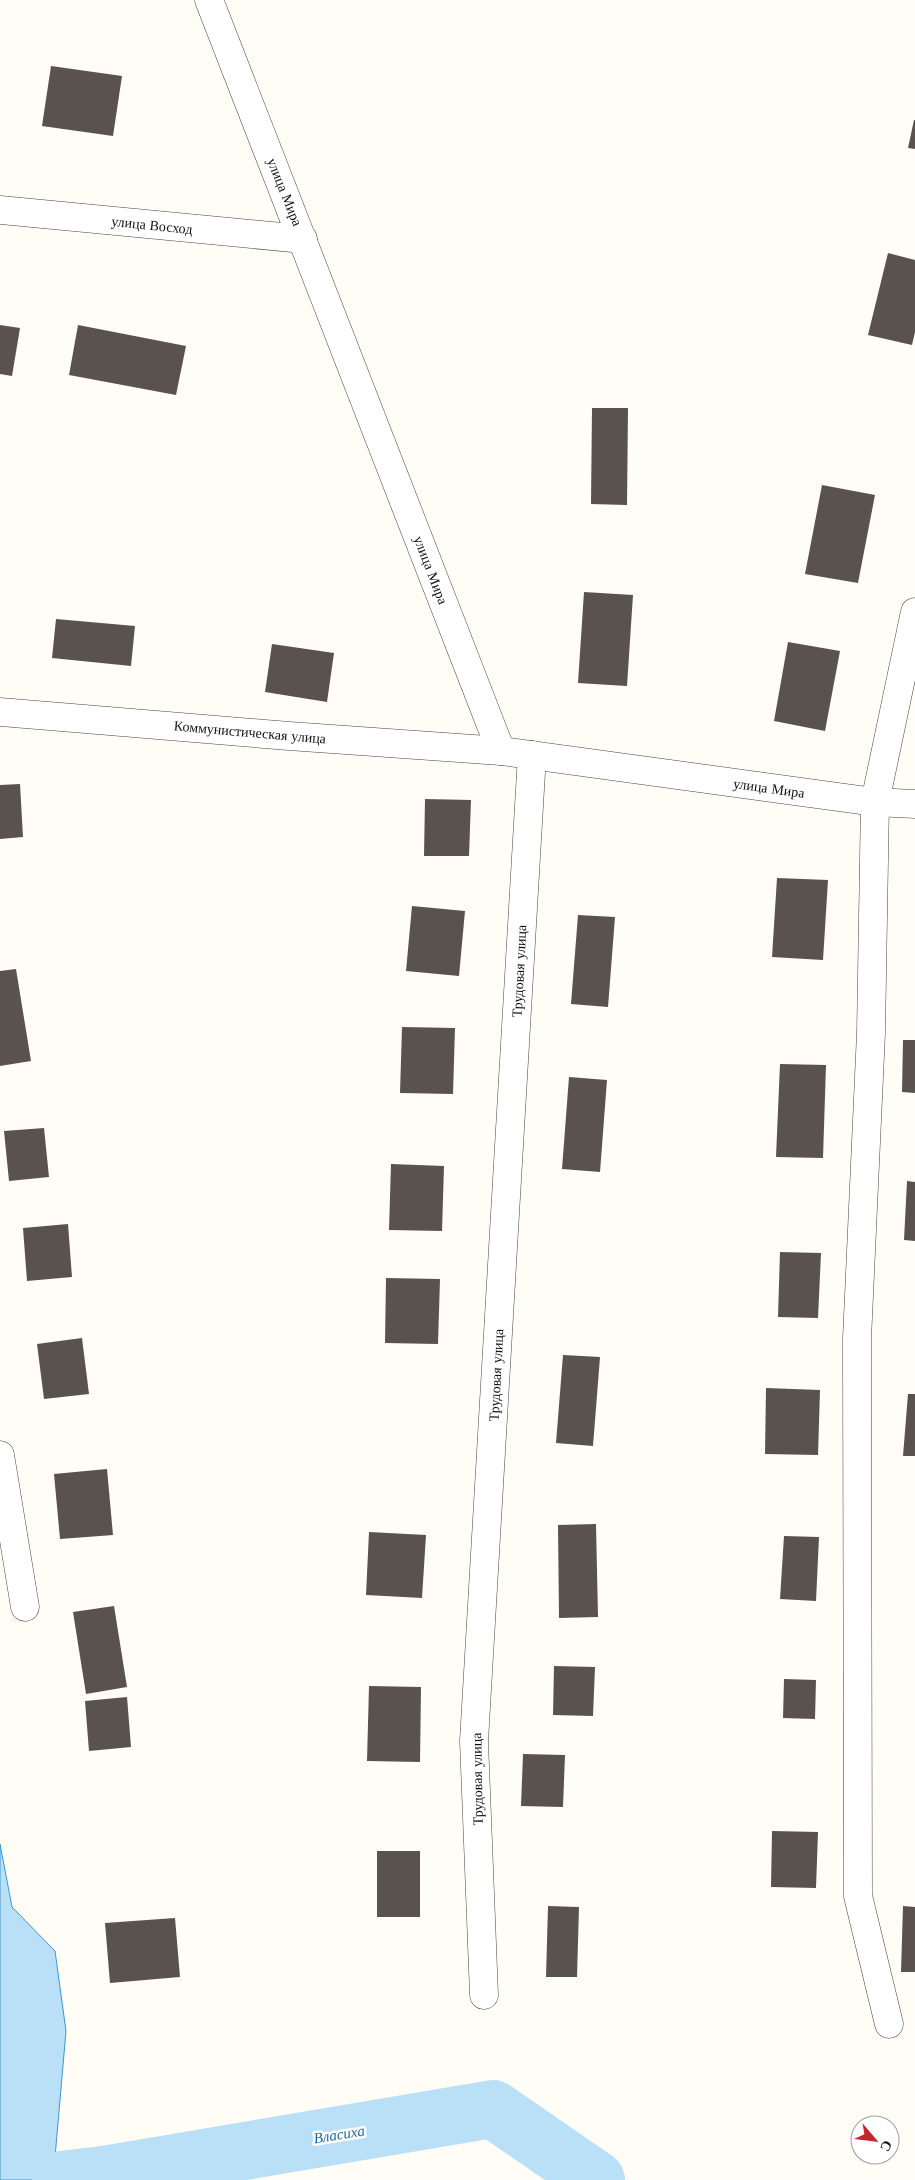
<svg xmlns="http://www.w3.org/2000/svg" width="915" height="2180" viewBox="0 0 915 2180" font-family="'Libre Baskerville',serif">
	<rect width="100%" height="100%" fill="#fffdf5"/>
	<!-- water -->
	<path fill="#b9e0f7" stroke="#3f96cf" d="M0,1844L12,1907L55,1951L66,2031L53,2180H0Z"/>
	<g fill="none" stroke-linecap="round" stroke-linejoin="round">
		<!-- river -->
		<path stroke="#b9e0f7" stroke-width="58" d="M61,2180L103,2175L493,2109L596,2180"/>
	</g>
	<!-- building -->
	<path fill="#5a524d" d="M51,66L122,76L113,136L42,126Z
		M914,120H915V149L908,148Z
		M888,253L915,260V332L912,345L868,335Z
		M0,325L20,328L12,376L0,374Z
		M78,325L186,346L176,395L69,375Z
		M592,408H628L627,505L591,504Z
		M822,485L875,495L858,583L805,574Z
		M584,592L633,595L627,686L578,683Z
		M56,619L135,626L131,666L52,658Z
		M788,642L840,651L825,731L774,721Z
		M272,644L334,653L327,702L265,692Z
		M20,784L23,837L0,839V785Z
		M425,799L471,800L469,856H424Z
		M777,878L828,880L823,960L772,957Z
		M412,906L465,911L459,976L406,971Z
		M578,915L615,917L608,1007L571,1004Z
		M16,969L31,1061L0,1066V971Z
		M402,1027L455,1028L453,1094L400,1093Z
		M903,1040H915V1093L902,1092Z
		M780,1064L826,1065L823,1158L776,1157Z
		M569,1077L607,1080L600,1172L562,1169Z
		M44,1128L49,1177L9,1181L4,1131Z
		M391,1164L444,1166L442,1231L389,1230Z
		M907,1181L915,1182V1241L904,1240Z
		M68,1224L72,1277L27,1281L23,1228Z
		M780,1252L821,1253L818,1318L778,1317Z
		M386,1278L440,1279L438,1344L385,1343Z
		M82,1338L89,1394L44,1399L37,1344Z
		M563,1355L600,1357L593,1446L556,1443Z
		M766,1388L820,1390L818,1455L765,1454Z
		M908,1394H915V1456H903Z
		M107,1469L113,1535L60,1539L54,1474Z
		M596,1524L598,1617L559,1618L558,1525Z
		M369,1532L426,1535L422,1598L366,1595Z
		M784,1536L819,1537L816,1601L780,1599Z
		M114,1606L127,1687L86,1694L73,1612Z
		M554,1666L595,1667L593,1716L553,1715Z
		M784,1679L816,1680L815,1719L783,1718Z
		M369,1686L421,1687L420,1762L367,1761Z
		M127,1697L131,1747L89,1751L85,1701Z
		M523,1754L565,1755L563,1807L521,1806Z
		M772,1831L818,1832L816,1888L771,1887Z
		M377,1851H420V1917H377Z
		M548,1906L579,1907L577,1977H546Z
		M903,1906L915,1907V1972H901Z
		M175,1918L180,1977L110,1983L105,1923Z"/>
	<g fill="none" stroke-linecap="round" stroke-linejoin="round">
		<!-- minor casing -->
		<g stroke="#444" stroke-width="29">
			<path id="minor" d="M0,210L303,239
				M0,712L289,736L501,751
				M0,1455L25,1607
				M484,1995L474,1741L532,755
				M889,2024L858,1896L857,1339L871,1033L875,802L915,612"/>
		</g>
		<!-- tertiary casing -->
		<g stroke="#444" stroke-width="29">
			<path id="tertiary" d="M209,0L501,751L875,802L915,804"/>
		</g>
		<!-- minor -->
		<use href="#minor" stroke="#fff" stroke-width="28"/>
		<!-- tertiary -->
		<use href="#tertiary" stroke="#fff" stroke-width="28"/>
	</g>
	<g text-anchor="middle" dominant-baseline="central" stroke-width="5" stroke-linejoin="round" paint-order="stroke">
		<!-- street labels -->
		<g font-size="14" fill="#111" stroke="#fff">
			<text transform="translate(285 192) rotate(68)">улица Мира</text>
			<text transform="translate(152 225) rotate(6)">улица Восход</text>
			<text transform="translate(431 570) rotate(69)">улица Мира</text>
			<text transform="translate(250 732) rotate(5)">Коммунистическая улица</text>
			<text transform="translate(769 788) rotate(8)">улица Мира</text>
			<text transform="translate(519 971) rotate(-87)">Трудовая улица</text>
			<text transform="translate(496 1375) rotate(-87)">Трудовая улица</text>
			<text transform="translate(477 1779) rotate(-91)">Трудовая улица</text>
		</g>
		<!-- water labels -->
		<g font-size="15" font-style="italic" fill="#1768a6" stroke="#fff">
			<text transform="translate(339 2134) rotate(-9)">Власиха</text>
		</g>
	</g>
	<!-- north arrow -->
	<g transform="translate(875 2140) rotate(118)"><circle r="24" fill="#ffffff" stroke="#a0a0a0"/>
	<path d="M0-4L9 19L0 12L-9 19Z" fill="#c4262e"/>
	<text y="-8" font-size="14" font-weight="bold" text-anchor="middle" fill="#111111">С</text>
	</g>
</svg>
